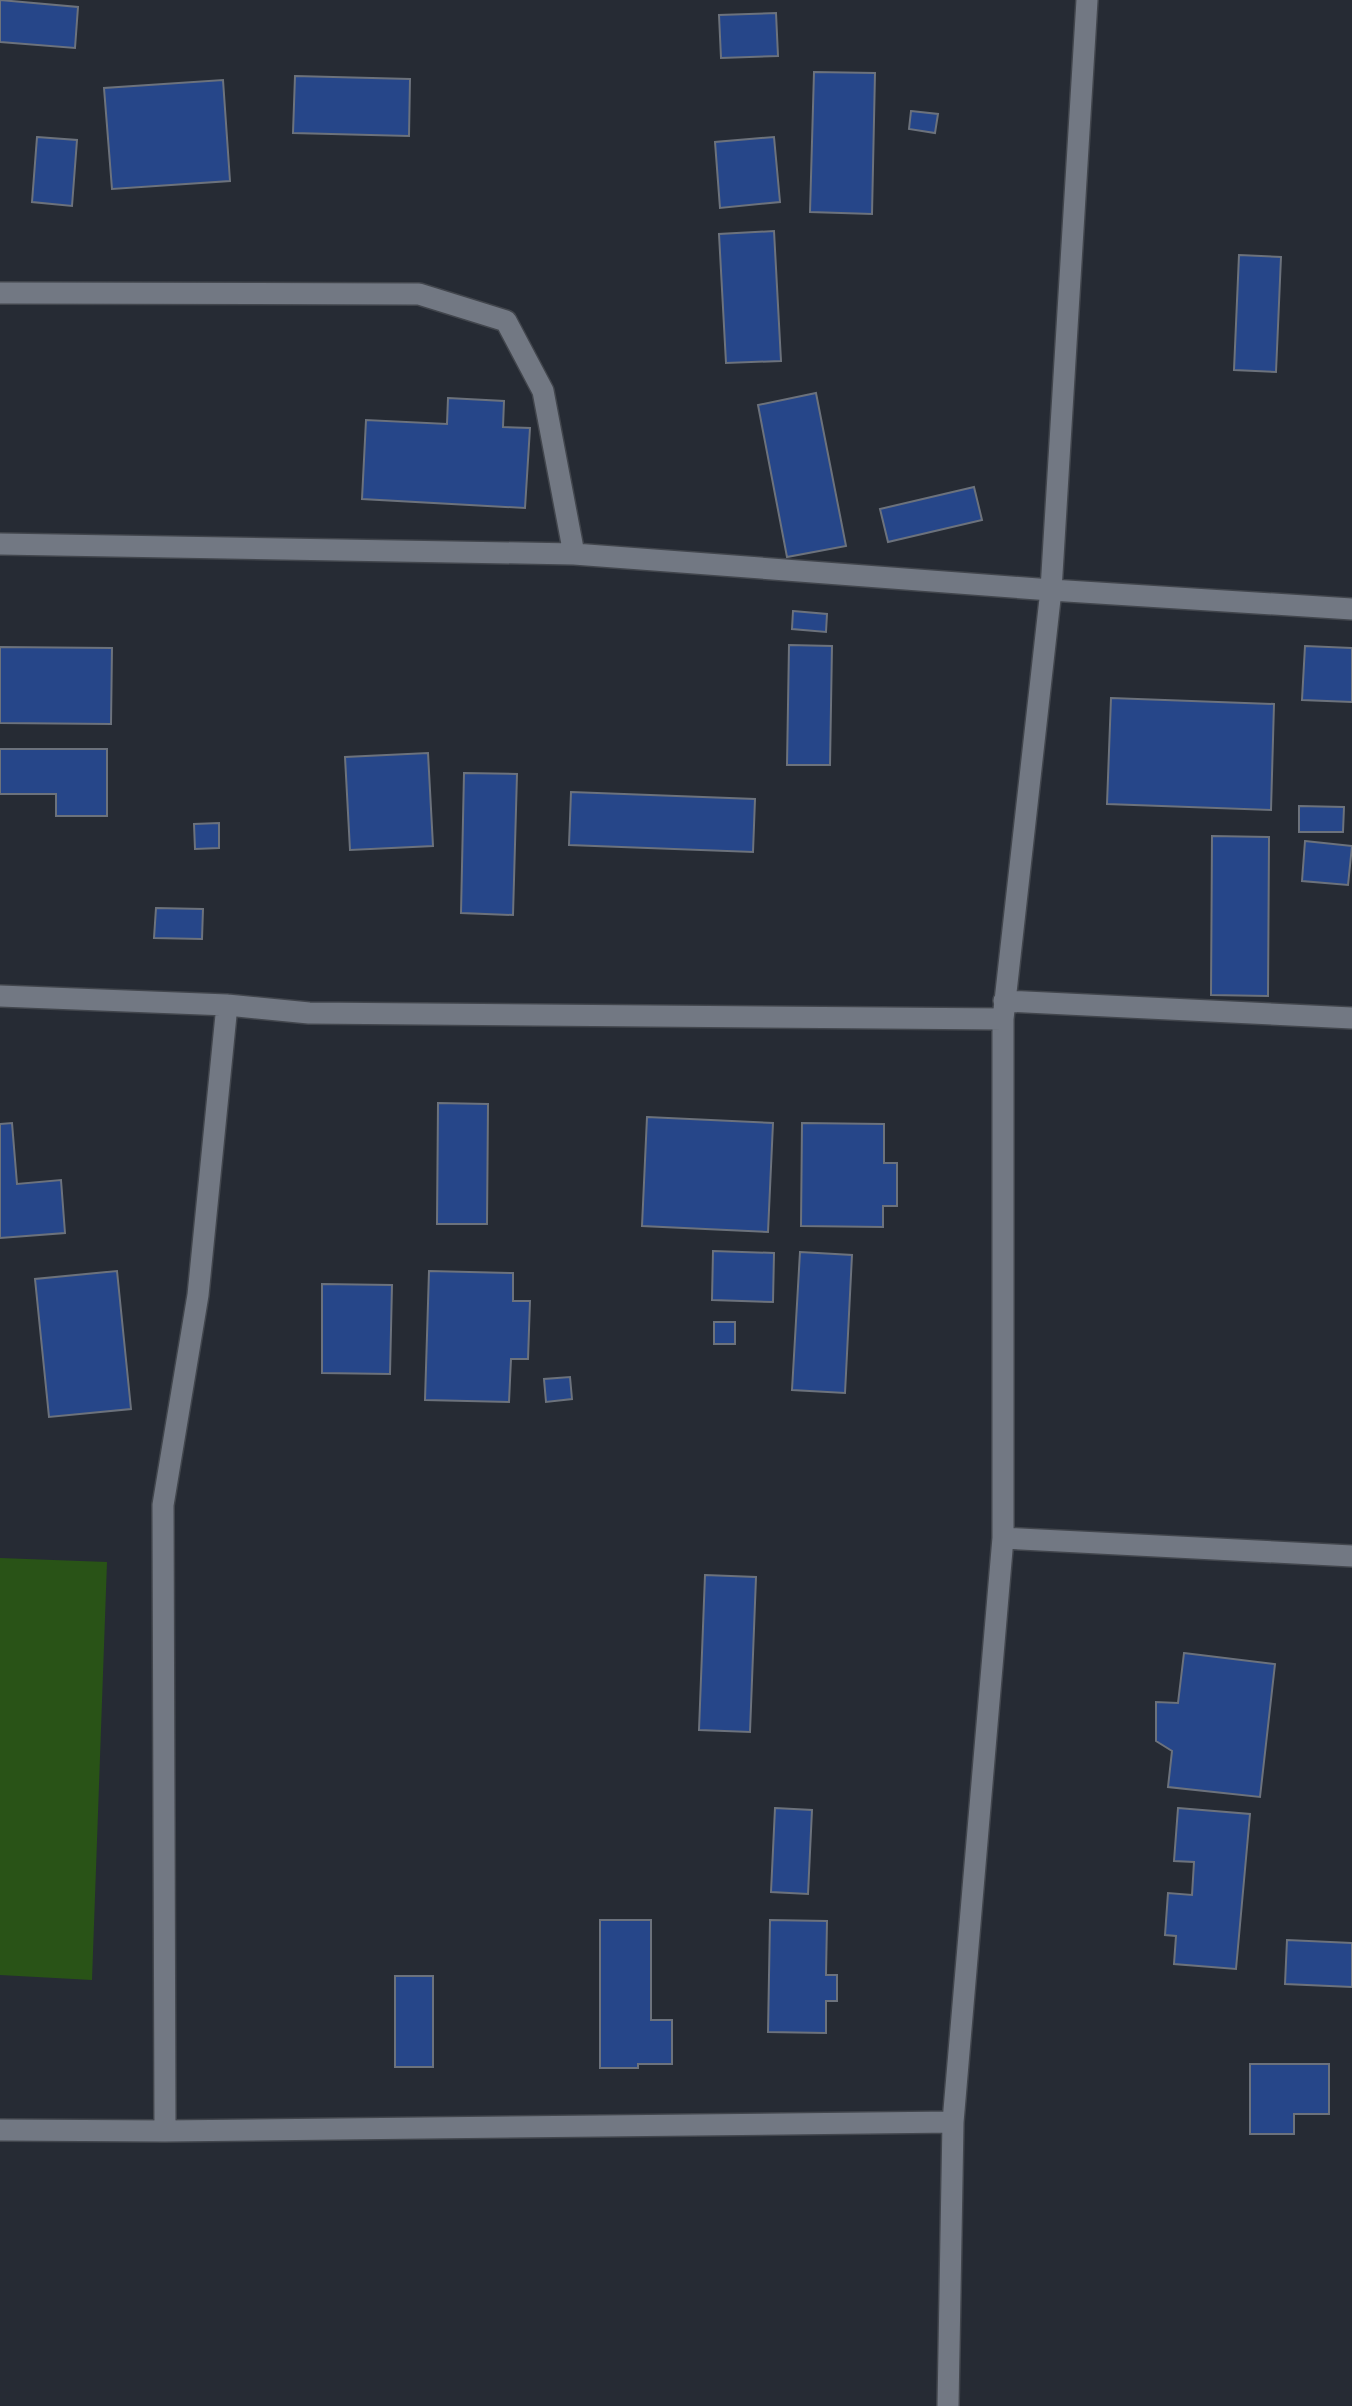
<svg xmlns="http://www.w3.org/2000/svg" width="1352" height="2406" viewBox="0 0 1352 2406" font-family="Lora,serif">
	<rect width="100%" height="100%" fill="#262b34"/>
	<!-- pitch -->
	<path fill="#295317" d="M0,1558L107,1562L92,1980L0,1975Z"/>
	<!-- building -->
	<path fill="#264689" stroke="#6c727c" stroke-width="2" d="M0,0L78,7L75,48L0,42Z
		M776,13L778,56L721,58L719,15Z
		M814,72L875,73L872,214L810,212Z
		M295,76L410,79L409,136L293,133Z
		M223,80L230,181L112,189L104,88Z
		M911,111L938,114L935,133L909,129Z
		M37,137L77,140L72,206L32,202Z
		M774,137L780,202L720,208L715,142Z
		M774,231L781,361L726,363L719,234Z
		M1239,255L1281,257L1276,372L1234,370Z
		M816,393L846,546L787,557L758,405Z
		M448,398L504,401L503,427L530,428L525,508L362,499L366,420L447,424Z
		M974,487L982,520L888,542L880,509Z
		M793,611L827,614L826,632L792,629Z
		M789,645L832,646L830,765H787Z
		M1305,646L1352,648V702L1302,700Z
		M0,647L112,648L111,724L0,723Z
		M1111,698L1274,704L1271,810L1107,804Z
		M0,749H107V816H56V794H0Z
		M428,753L433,846L350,850L345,757Z
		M464,773L517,774L513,915L461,913Z
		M571,792L755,799L753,852L569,845Z
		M1299,806L1344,807L1343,832H1299Z
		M219,823V848L195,849L194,824Z
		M1212,836L1269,837L1268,996L1211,995Z
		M1305,841L1352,846L1348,885L1302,881Z
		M156,908L203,909L202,939L154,938Z
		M438,1103L488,1104L487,1224H437Z
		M647,1117L773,1123L768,1232L642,1226Z
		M12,1123L17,1184L61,1180L65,1233L0,1238V1124Z
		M802,1123L884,1124V1163H897V1206H883V1227L801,1226Z
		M713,1251L774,1253L773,1302L712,1300Z
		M800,1252L852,1255L845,1393L792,1390Z
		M117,1271L131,1409L49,1417L35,1279Z
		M429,1271L513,1273V1301H530L528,1359H511L509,1402L425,1400Z
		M322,1284L392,1285L390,1374L322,1373Z
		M714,1322H735V1344H714Z
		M570,1377L572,1399L546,1402L544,1379Z
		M705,1575L756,1577L750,1732L699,1730Z
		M1184,1653L1275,1664L1260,1797L1168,1787L1172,1751L1156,1741V1702L1178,1703Z
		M775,1808L812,1810L808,1894L771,1892Z
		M1178,1808L1250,1814L1236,1969L1174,1964L1176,1936L1165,1935L1168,1893L1192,1895L1194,1862L1174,1861Z
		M600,1920H651V2020H672V2064H638V2068H600Z
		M770,1920L827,1921L826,1975H837V2001H826V2033L768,2032Z
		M1287,1940L1352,1943V1987L1285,1984Z
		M395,1976H433V2067H395Z
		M1250,2064H1329V2114H1294V2134H1250Z"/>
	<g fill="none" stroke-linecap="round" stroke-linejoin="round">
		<!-- street casing -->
		<g stroke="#42464d" stroke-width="24">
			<path id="street" d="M0,293L419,294L506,321L543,391L574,554
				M0,544L574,554L1051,590L1352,609
				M0,996L227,1005L309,1013L1003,1019
				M1004,1001L1352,1018
				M1003,1538L1352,1556
				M0,2130L165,2131L953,2122L1003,1538V1019L1051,590L1087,0
				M165,2131L163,1505L198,1295L227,1005
				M948,2406L953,2122"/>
		</g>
		<!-- street -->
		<use href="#street" stroke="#727883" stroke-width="21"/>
	</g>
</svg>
